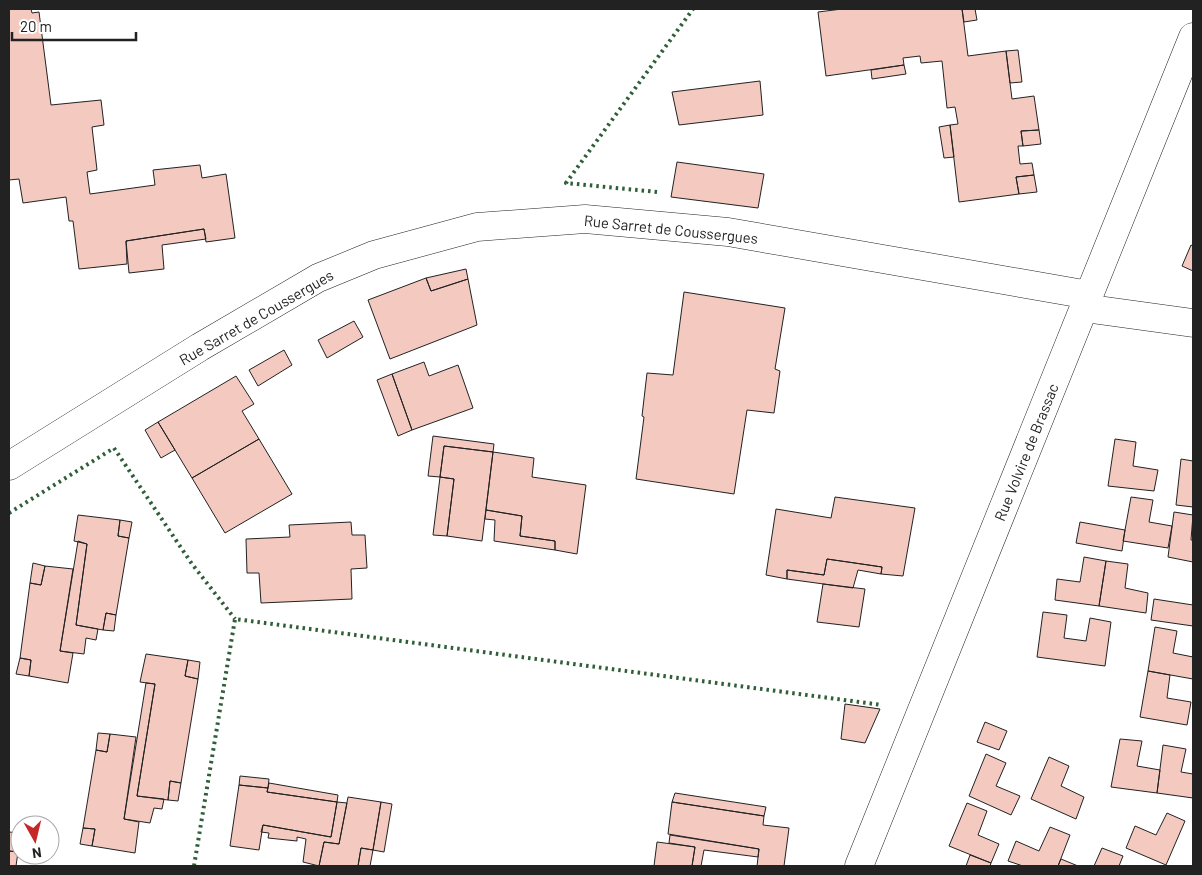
<svg xmlns="http://www.w3.org/2000/svg" width="1202" height="875" viewBox="0 0 1202 875" font-family="Barlow,sans-serif">
	<rect width="100%" height="100%" fill="#fff"/>
	<!-- building -->
	<path fill="#f3c9c0" stroke="#222" d="M9,9H31L32,13L39,12L51,105L101,100L104,125L92,127L97,170L87,172L90,194L155,185L153,170L200,165L202,178L226,174L235,238L206,242L204,229L126,241L127,264L79,269L73,221H69L66,197L23,203L19,179L9,180Z
		M842,9H962L968,56L1006,51L1012,99L1034,96L1039,130L1021,131L1023,146H1018L1020,164L1032,163L1034,175L1016,177L1019,194L959,202L950,125L958,124L955,107L947,108L942,61L921,63L920,56L903,58L904,65L826,76L818,12Z
		M962,9H975L977,20L964,22Z
		M1018,50L1022,82L1010,83L1006,51Z
		M904,65L906,74L872,79L871,70Z
		M760,81L763,115L679,125L672,92Z
		M950,125L954,157L944,158L939,127Z
		M1039,130L1041,144L1023,146L1021,131Z
		M677,162L764,174L758,208L671,197Z
		M1034,175L1037,192L1019,194L1016,177Z
		M204,229L206,239L162,245L164,269L129,273L126,241Z
		M1191,245L1193,246V271L1182,266Z
		M466,269L468,279L431,291L426,278Z
		M426,278L431,291L468,279L477,325L390,359L368,300Z
		M684,292L785,308L775,369L780,371L774,413L747,410L734,494L636,479L644,417L642,416L647,373L673,375Z
		M354,321L363,337L327,358L318,340Z
		M284,350L292,365L258,386L249,370Z
		M424,362L429,376L458,365L473,408L412,430L392,374Z
		M392,374L412,430L398,436L377,380Z
		M236,376L254,404L242,411L259,439L192,478L158,422Z
		M158,422L175,450L161,458L145,430Z
		M433,436L494,444L493,452L444,446L440,477L428,476Z
		M259,439L292,494L225,533L192,478Z
		M1115,439L1136,442L1133,466L1158,470L1154,491L1108,486Z
		M444,446L493,452L482,541L447,536L454,479L440,477Z
		M493,452L534,458L532,477L586,485L577,554L555,550V541L520,536L522,516L486,510Z
		M1181,459L1193,461V507L1176,505Z
		M440,477L454,479L447,536L433,535Z
		M835,497L915,508L903,576L881,574L882,567L827,559L824,575L787,570V579L766,575L776,509L831,518Z
		M1131,497L1153,500L1149,522L1172,526L1168,548L1123,541Z
		M486,510L522,516L520,536L555,541V550L494,541L495,520L485,519Z
		M1174,512L1193,515L1191,540H1193V562L1168,557Z
		M78,515L120,520L118,536L129,538L116,615L106,613L103,630L76,625L87,544L74,541Z
		M120,520L132,522L129,538L118,536Z
		M351,522L352,535H365L367,568L351,569L352,599L261,603L259,573H247L246,539L290,537L289,525Z
		M1080,522L1125,530L1122,551L1076,543Z
		M78,541L87,544L76,625L98,629L96,640L86,638L84,654L60,651Z
		M1084,557L1106,561L1099,606L1055,600L1057,579L1080,582Z
		M827,559L855,563L882,567L881,574L858,570L853,588L787,579V570L824,575Z
		M1106,561L1128,564L1125,588L1148,593L1146,613L1099,606Z
		M33,563L45,566L41,585L30,583Z
		M45,566L73,569L60,651L73,653L68,683L29,676L31,660L20,658L30,583L41,585Z
		M823,584L865,589L859,627L817,622Z
		M1154,599L1193,605V626L1151,620Z
		M1043,612L1067,615L1064,638L1086,641L1090,618L1111,622L1105,666L1037,657Z
		M106,613L116,615L114,631L103,630Z
		M1155,627L1177,631L1173,653L1193,657V679L1148,671Z
		M146,654L188,660L185,676L198,679L181,783L170,781L168,800L137,796L155,684L140,682Z
		M20,658L31,660L29,676L16,674Z
		M188,660L200,662L198,679L185,676Z
		M1148,671L1170,675L1167,698L1191,702L1187,725L1140,717Z
		M146,683L155,684L137,796L164,799L162,809L154,808L150,823L124,819Z
		M845,704L880,709L865,743L841,739Z
		M985,722L1007,731L999,750L977,742Z
		M98,733L110,734L107,752L96,750Z
		M110,734L136,737L124,819L139,822L135,853L92,846L95,829L83,828L96,750L107,752Z
		M1120,739L1142,741L1137,766L1160,770L1157,793L1111,787Z
		M1163,745L1186,749L1181,772L1193,774V798L1157,793Z
		M986,754L1006,763L996,786L1020,796L1011,815L969,796Z
		M1049,757L1069,766L1061,786L1084,797L1076,819L1031,799Z
		M240,776L269,779L268,788L239,785Z
		M170,781L181,783L178,801L168,800Z
		M269,783L338,795L337,802L267,792Z
		M239,785L268,788L267,792L337,802L331,837L263,825L259,850L230,846Z
		M675,793L766,807L764,816L672,802Z
		M348,797L381,802L373,850L361,848L358,866H319L324,842L339,844Z
		M337,802L347,803L339,844L324,842L319,866L303,862L306,839L297,837V841L268,838L269,833L261,832L263,825L331,837Z
		M381,802L392,804L384,852L373,850Z
		M672,802L764,816L763,825L789,828L784,866H757L759,849L668,834Z
		M967,803L987,811L978,835L999,844L991,863L949,846Z
		M1167,813L1185,821L1166,865L1126,848L1135,826L1156,835Z
		M1050,827L1070,835L1058,866H1023L1008,861L1016,841L1039,851Z
		M83,828L95,829L92,846L80,844Z
		M9,832L20,833L18,852L9,851Z
		M670,835L759,849L758,857L704,850L701,866H692L695,847L669,843Z
		M657,842L695,847L692,866H654Z
		M361,848L373,850L370,866H358Z
		M1102,848L1123,856L1119,866H1094Z
		M9,851L18,852L16,866H9Z
		M970,855L991,863L990,866H966Z
		M1061,859L1078,866H1058Z"/>
	<g fill="none" stroke-linecap="round" stroke-linejoin="round">
		<!-- pedestrian casing -->
		<g stroke="#222" stroke-width="29">
			<path id="pedestrian" d="M1084,308L1193,323"/>
		</g>
		<!-- minor casing -->
		<g stroke="#222" stroke-width="29">
			<path id="minor" d="M9,466L200,347L318,278L374,255L477,227L585,219L728,232L1089,295
				M859,866L1193,37"/>
		</g>
		<!-- pedestrian -->
		<use href="#pedestrian" stroke="#fff" stroke-width="28"/>
		<!-- minor -->
		<use href="#minor" stroke="#fff" stroke-width="28"/>
		<!-- hedge -->
		<path stroke="#2f5e38" stroke-width="4" stroke-dasharray="2.5 4" stroke-linecap="butt" d="M657,192L566,183L693,9
			M9,513L114,448L192,564L235,619
			M194,866L235,619L882,705"/>
	</g>
	<g text-anchor="middle" dominant-baseline="central" stroke-width="4" stroke-linejoin="round" paint-order="stroke">
		<!-- street labels -->
		<g font-size="15" fill="#222" stroke="#fff">
			<text transform="translate(671 229) rotate(6)">Rue Sarret de Coussergues</text>
			<text transform="translate(256 317) rotate(-30)">Rue Sarret de Coussergues</text>
			<text transform="translate(1026 452) rotate(-68)">Rue Volvire de Brassac</text>
		</g>
	</g>
	<!-- border -->
	<rect width="1202" height="875" fill="none" stroke="#222222" stroke-width="20"/>
	<!-- north arrow -->
	<g transform="translate(35 840) rotate(172)"><circle r="24" fill="#ffffff" stroke="#a7a7a7"/>
	<path d="M0-4L9 19L0 12L-9 19Z" fill="#c62828"/>
	<text y="-8" font-size="14" font-weight="bold" text-anchor="middle" fill="#222222">N</text>
	</g>
	<!-- scale -->
	<path d="M12 32v8h124v-8" fill="none" stroke="#222222" stroke-width="2.5"/>
	<text x="20" y="32" font-size="15" fill="#222222" stroke="#ffffff" stroke-width="4" paint-order="stroke">20 m</text>
</svg>
